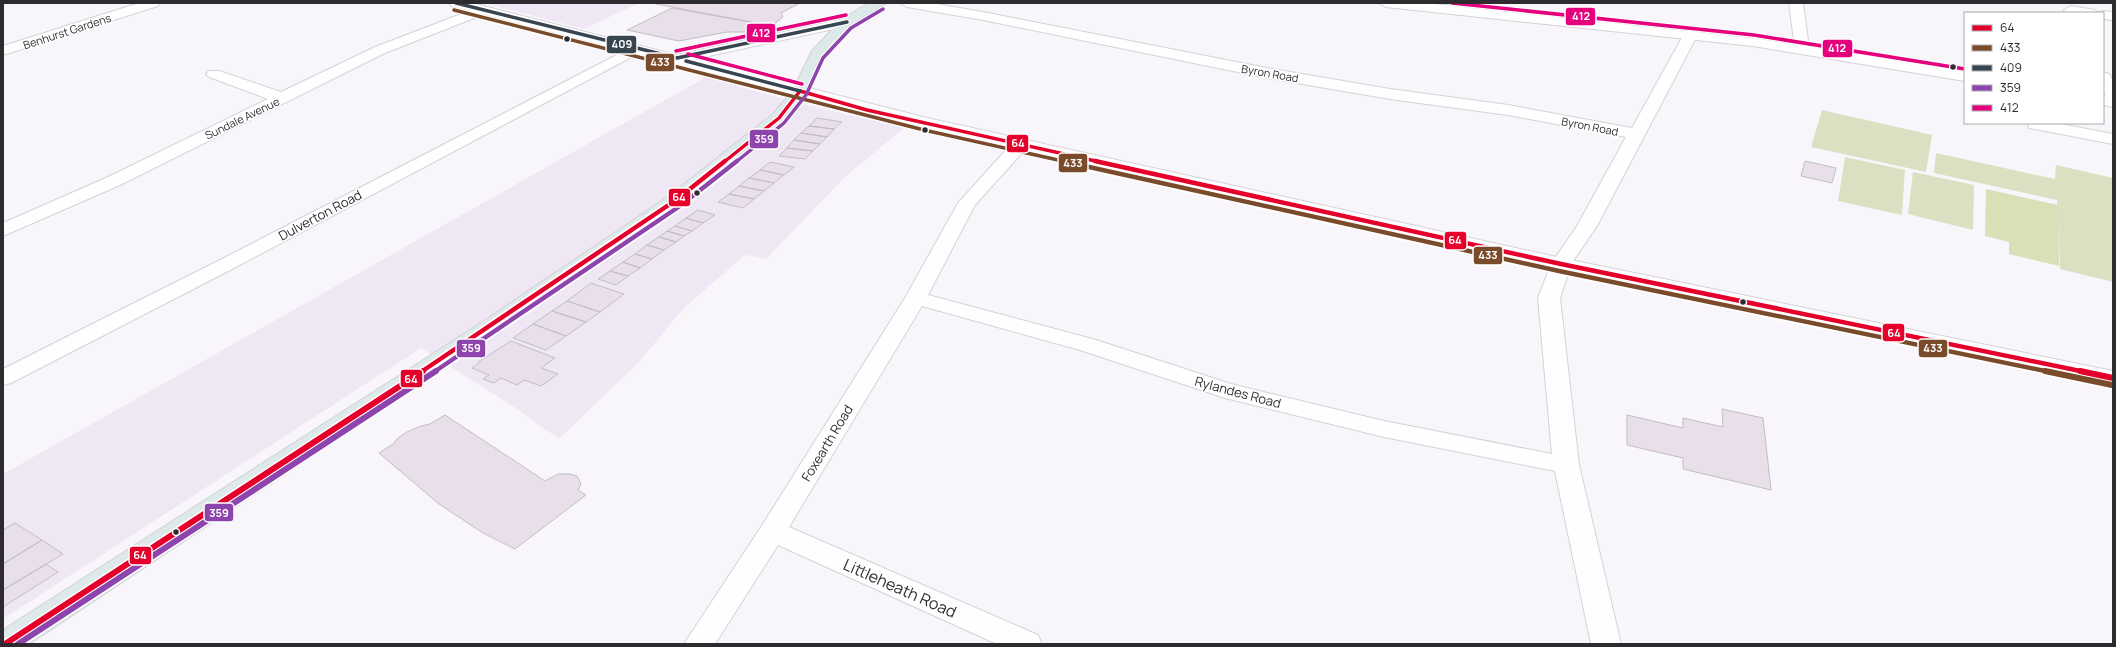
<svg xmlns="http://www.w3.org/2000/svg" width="2116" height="647" viewBox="0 0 2116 647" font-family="Manrope,sans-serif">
	<rect width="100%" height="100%" fill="#f9f6fb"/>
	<!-- built -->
	<path fill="#efe8f4" d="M484,3H639L584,29Z
		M706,77L791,101L904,128L846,176L766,259L745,255L684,308L638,363L559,439L517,409L421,348L3,619V474Z"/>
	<!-- green -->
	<path fill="#dce0c2" d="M1822,110L1932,135L1926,172L1811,147Z
		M1936,153L2055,179L2056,165L2113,178V282L2060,269L2057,200L1934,173Z
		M1845,157L1905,170L1902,215L1838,201Z
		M1913,172L1974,185L1973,230L1908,214Z"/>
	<!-- forest -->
	<path fill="#dadfb8" d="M1986,189L2058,205L2059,266L2009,254V242L1985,236Z"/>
	<!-- building -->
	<path fill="#e8dfea" stroke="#c1bec2" d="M651,3H800L781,13L783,17L772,26Z
		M672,8L772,26L749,32H727L679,41L627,30Z
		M817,118L842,122L834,129L809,126Z
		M809,126L834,129L827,137L801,133Z
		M801,133L827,137L820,144L794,140Z
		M794,140L820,144L813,151L787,148Z
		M787,148L813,151L805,159L779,156Z
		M1805,161L1836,168L1832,183L1801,176Z
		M770,162L794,167L784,175L760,170Z
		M760,170L784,175L774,183L749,178Z
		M749,178L774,183L764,191L739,186Z
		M739,186L764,191L754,199L729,194Z
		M729,194L754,199L743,208L718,202Z
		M698,210L715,215L703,223L686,218Z
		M686,218L703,223L692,231L675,226Z
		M675,226L692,231L684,236L667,231Z
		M667,231L684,236L676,242L659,237Z
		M659,237L676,242L664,250L647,245Z
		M647,245L664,250L652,259L635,254Z
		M635,254L652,259L640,268L623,262Z
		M623,262L640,268L628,276L610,271Z
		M610,271L628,276L616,285L598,279Z
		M591,283L624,294L600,312L567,301Z
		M567,301L600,312L586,322L552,311Z
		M552,311L586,322L566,336L533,324Z
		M533,324L566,336L546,350L513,338Z
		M511,341L555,358L541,368L558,374L541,386L524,380L517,385L501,378L494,383L483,379L489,375L472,368L479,363L478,362Z
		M1722,409L1763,418L1771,490L1683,469V458L1627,445V415L1683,428V418L1723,427Z
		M445,415L545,481L558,474H570L577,476L581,484L578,490L586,495L515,549L483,533L439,504L379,453L393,444L398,438L407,432L421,426L430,424Z
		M15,523L42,540L3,564V530Z
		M42,540L63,554L3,590V564Z
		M46,564L58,572L3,607V590Z"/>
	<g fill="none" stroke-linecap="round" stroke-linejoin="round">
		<!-- street casing -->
		<g stroke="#d4d2d6" stroke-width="2">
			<path id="street" d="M139,3H160L158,6L3,55V46Z
				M900,3H931L983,12L1267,68L1390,89L1508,105L1632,128L1684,34L1686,31H1696L1698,34L1597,226L1571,264L1560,298L1579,465L1621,644H1591L1555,471L1384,437L1225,398L1080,350L922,306L789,527L1038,635L1042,644H997L778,545L715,644H684L763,524L905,298L958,203L1016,139L1022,138L1028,139L1031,143L975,205L928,295L1096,340L1231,384L1384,421L1552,454L1538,298L1551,264L1577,226L1626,137L1508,115L1390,99L1267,78L983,20L907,7Z
				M1789,3H1803L1809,48L1807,51H1797L1795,48Z
				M482,6L489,10L487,13L385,53L120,185L3,236V223L108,177L268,99L209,77L206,74L209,71H219L281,92L375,47Z
				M2071,6L2095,10L2097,13H2066L2064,10Z
				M2103,11L2113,12V20L2103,19V13H2097Z
				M636,45L641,46L643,49L641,52L236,267L11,383L3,385V369L222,259Z
				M2103,72L2109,74L2113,81V100L2107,98L2103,91Z
				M2027,123H2056L2113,134V144L2035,129L2029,128Z"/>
		</g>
		<!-- secondary casing -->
		<g stroke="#d4d2d6" stroke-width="2">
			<path id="secondary" d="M449,3H472L676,55L847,18L852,19L854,22L852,25L695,59L927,118L1561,258L2113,371V385L1561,270L926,128L451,6Z
				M1379,3H1425L1753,38L1965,71V81L1753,46L1386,7Z
				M2103,95L2113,97V107L2103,105Z"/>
		</g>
		<!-- primary casing -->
		<g stroke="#d3d1d4" stroke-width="2">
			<path id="primary" d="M869,3H886L852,25L824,56L808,91L785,122L683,204L500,331L29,644H3V630L484,321L669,196L773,114L793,90L812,51L842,19Z"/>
		</g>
		<!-- street -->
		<use href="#street" fill="#fefefe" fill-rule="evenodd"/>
		<!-- secondary -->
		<use href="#secondary" fill="#fefefe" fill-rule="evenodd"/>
		<!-- primary -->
		<use href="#primary" fill="#dee9ea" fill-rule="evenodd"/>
		<!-- bus-1-far2 casing -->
		<g stroke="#fff" stroke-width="5.5">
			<path id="bus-1-far2" d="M800,91L867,110L1100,162
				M724,162L779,118L800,91"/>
		</g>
		<!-- bus-1-far1 casing -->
		<g stroke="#fff" stroke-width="8">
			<path id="bus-1-far1" d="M1095,161L1561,264L2085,372
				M421,372L676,200L725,161"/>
		</g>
		<!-- bus-1 casing -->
		<g stroke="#fff" stroke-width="9">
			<path id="bus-1" d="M2080,371L2113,378
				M5,644L423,371"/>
		</g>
		<!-- bus-2-far2 casing -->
		<g stroke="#fff" stroke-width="5.5">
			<path id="bus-2-far2" d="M454,10L924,130L1067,162"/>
		</g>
		<!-- bus-2-far1 casing -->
		<g stroke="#fff" stroke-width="8">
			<path id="bus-2-far1" d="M1062,161L1559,271L2050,372"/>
		</g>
		<!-- bus-2 casing -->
		<g stroke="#fff" stroke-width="9">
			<path id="bus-2" d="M2045,371L2112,385"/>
		</g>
		<!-- bus-3 casing -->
		<g stroke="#fff" stroke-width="5.5">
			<path id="bus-3" d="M456,3L677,58L847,22
				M686,61L800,91"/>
		</g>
		<!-- bus-4-far2 casing -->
		<g stroke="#fff" stroke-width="5.5">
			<path id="bus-4-far2" d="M736,162L784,123L806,95L823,58L851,28L883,9"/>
		</g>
		<!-- bus-4-far1 casing -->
		<g stroke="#fff" stroke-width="8">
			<path id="bus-4-far1" d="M434,372L680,206L737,161"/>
		</g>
		<!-- bus-4 casing -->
		<g stroke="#fff" stroke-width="9">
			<path id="bus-4" d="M18,644L436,371"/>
		</g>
		<!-- bus-5 casing -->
		<g stroke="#fff" stroke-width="5.5">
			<path id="bus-5" d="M1452,3L1754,35L1965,69
				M676,51L846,15
				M688,54L802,84"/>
		</g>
		<!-- bus-1-far2 -->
		<use href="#bus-1-far2" stroke="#e4002b" stroke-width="3.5"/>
		<!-- bus-1-far1 -->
		<use href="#bus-1-far1" stroke="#e4002b" stroke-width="4.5"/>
		<!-- bus-1 -->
		<use href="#bus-1" stroke="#e4002b" stroke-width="6"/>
		<!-- bus-2-far2 -->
		<use href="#bus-2-far2" stroke="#7a4b2a" stroke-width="3.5"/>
		<!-- bus-2-far1 -->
		<use href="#bus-2-far1" stroke="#7a4b2a" stroke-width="4.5"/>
		<!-- bus-2 -->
		<use href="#bus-2" stroke="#7a4b2a" stroke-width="6"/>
		<!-- bus-3 -->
		<use href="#bus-3" stroke="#36454f" stroke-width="3.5"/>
		<!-- bus-4-far2 -->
		<use href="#bus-4-far2" stroke="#8e44ad" stroke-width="3.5"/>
		<!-- bus-4-far1 -->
		<use href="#bus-4-far1" stroke="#8e44ad" stroke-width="4.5"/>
		<!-- bus-4 -->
		<use href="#bus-4" stroke="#8e44ad" stroke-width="6"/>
		<!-- bus-5 -->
		<use href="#bus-5" stroke="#e5007d" stroke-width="3.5"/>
	</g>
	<!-- markers -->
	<g fill="#2d2b2f" stroke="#fff" stroke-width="1.5">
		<circle cx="567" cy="39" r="3.5"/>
		<circle cx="1953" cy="67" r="3.5"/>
		<circle cx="925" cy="130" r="3.5"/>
		<circle cx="697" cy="193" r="3.5"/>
		<circle cx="1743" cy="302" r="3.5"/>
		<circle cx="176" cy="532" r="3.5"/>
	</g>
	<g text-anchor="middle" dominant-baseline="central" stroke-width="3.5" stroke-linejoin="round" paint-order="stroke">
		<!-- far-street labels -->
		<g font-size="11" fill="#2d2b2f" stroke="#fff">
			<text transform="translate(67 31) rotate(-18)">Benhurst Gardens</text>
			<text transform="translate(1270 73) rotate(10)">Byron Road</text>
			<text transform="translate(242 118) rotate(-26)">Sundale Avenue</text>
			<text transform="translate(1590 126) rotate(11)">Byron Road</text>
		</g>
		<!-- street labels -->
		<g font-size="13" fill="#2d2b2f" stroke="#fff">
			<text transform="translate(320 215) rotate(-28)">Dulverton Road</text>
			<text transform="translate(1238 392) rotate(15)">Rylandes Road</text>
			<text transform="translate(827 443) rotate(-59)">Foxearth Road</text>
		</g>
		<!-- near-street labels -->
		<g font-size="16" fill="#2d2b2f" stroke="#fff">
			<text transform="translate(900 588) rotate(24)">Littleheath Road</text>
		</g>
	</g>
	<g stroke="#fff" stroke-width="1.5">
		<rect x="1565" y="7" width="31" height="19" rx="4" fill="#e5007d"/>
		<rect x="746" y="23" width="30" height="20" rx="4" fill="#e5007d"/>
		<rect x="606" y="35" width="31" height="19" rx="4" fill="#36454f"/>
		<rect x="1822" y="39" width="31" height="19" rx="4" fill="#e5007d"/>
		<rect x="645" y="53" width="30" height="19" rx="4" fill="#7a4b2a"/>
		<rect x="749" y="129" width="30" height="20" rx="4" fill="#8e44ad"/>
		<rect x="1006" y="134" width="23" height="19" rx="4" fill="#e4002b"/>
		<rect x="1058" y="153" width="30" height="20" rx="4" fill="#7a4b2a"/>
		<rect x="668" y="188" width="23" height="19" rx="4" fill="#e4002b"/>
		<rect x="1444" y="231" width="23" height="19" rx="4" fill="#e4002b"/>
		<rect x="1473" y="246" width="30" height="19" rx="4" fill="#7a4b2a"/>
		<rect x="1882" y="323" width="23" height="19" rx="4" fill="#e4002b"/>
		<rect x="1918" y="339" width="30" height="19" rx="4" fill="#7a4b2a"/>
		<rect x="456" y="339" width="30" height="19" rx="4" fill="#8e44ad"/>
		<rect x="400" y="369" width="23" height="19" rx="4" fill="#e4002b"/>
		<rect x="204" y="503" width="30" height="19" rx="4" fill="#8e44ad"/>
		<rect x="129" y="546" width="23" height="19" rx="4" fill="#e4002b"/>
	</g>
	<g font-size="11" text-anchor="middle" font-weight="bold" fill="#fff">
		<text x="1581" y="20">412</text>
		<text x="761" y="37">412</text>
		<text x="622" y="48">409</text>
		<text x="1837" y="52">412</text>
		<text x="660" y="66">433</text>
		<text x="764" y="143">359</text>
		<text x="1018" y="147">64</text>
		<text x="1073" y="167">433</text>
		<text x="679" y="201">64</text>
		<text x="1455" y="244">64</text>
		<text x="1488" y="259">433</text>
		<text x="1894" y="337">64</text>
		<text x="1933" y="352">433</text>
		<text x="471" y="352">359</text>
		<text x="411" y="383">64</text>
		<text x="219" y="517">359</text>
		<text x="140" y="559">64</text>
	</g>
	<!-- border -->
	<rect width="2116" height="647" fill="none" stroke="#2d2b2f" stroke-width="8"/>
	<!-- legend -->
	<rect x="1964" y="12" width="140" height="112" fill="#ffffff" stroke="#abaaac"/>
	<rect x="1972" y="25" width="20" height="6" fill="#e4002b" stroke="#abaaac"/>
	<text x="2000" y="32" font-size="12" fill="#2d2b2f">64</text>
	<rect x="1972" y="45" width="20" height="6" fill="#7a4b2a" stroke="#abaaac"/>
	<text x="2000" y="52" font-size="12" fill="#2d2b2f">433</text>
	<rect x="1972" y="65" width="20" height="6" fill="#36454f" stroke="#abaaac"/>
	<text x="2000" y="72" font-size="12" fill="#2d2b2f">409</text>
	<rect x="1972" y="85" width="20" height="6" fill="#8e44ad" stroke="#abaaac"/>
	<text x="2000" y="92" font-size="12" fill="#2d2b2f">359</text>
	<rect x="1972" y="105" width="20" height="6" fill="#e5007d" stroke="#abaaac"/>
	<text x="2000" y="112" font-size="12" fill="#2d2b2f">412</text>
</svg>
